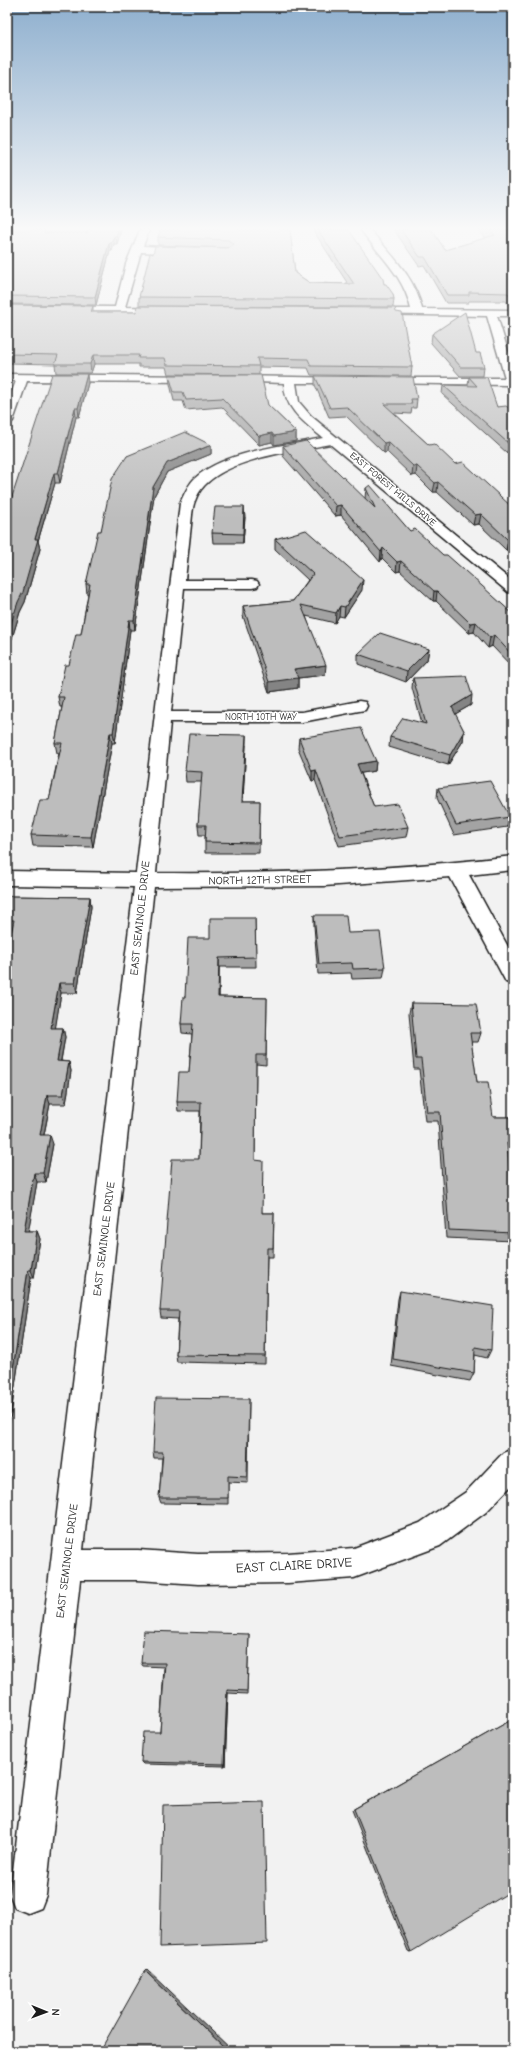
<svg xmlns="http://www.w3.org/2000/svg" width="520" height="2058" viewBox="0 0 520 2058" font-family="'Comic Neue',sans-serif">
	<rect width="100%" height="100%" fill="#f2f2f2"/>
	<filter id="ink" filterUnits="userSpaceOnUse"><feTurbulence type="fractalNoise" baseFrequency=".025" numOctaves="2"/><feDisplacementMap in="SourceGraphic" scale="8" xChannelSelector="R" yChannelSelector="G"/><feConvolveMatrix kernelMatrix="1 2 1 2 8 2 1 2 1" color-interpolation-filters="sRGB"/></filter>
	<g filter="url(#ink)">
		<g fill="none" stroke-linecap="round" stroke-linejoin="round">
			<!-- minor casing -->
			<g stroke="#1c1c1c" stroke-width="3">
				<path id="minor" d="M140,230H149L143,246L183,248L188,251L183,254L141,252L125,307L166,308L170,309L171,311L170,313L7,312V306L115,307L126,264Z
					M361,230H370C391,255 415,277 422,309L513,310V316H497L513,367V390L509,388L507,385L380,383L378,381L384,378H505L487,316L362,314L361,312L366,309H411C404,276 380,256 361,230Z
					M7,374L200,376L206,379L200,382L27,381L13,421L7,425V405L16,381L7,380Z
					M232,376L350,378L352,380L346,383H296L299,402L311,416L513,582V593L508,592L330,444C292,452 209,459 195,501C192,508 192,517 191,525C189,543 187,561 185,580H252L257,581L259,584L257,587L252,588H184L171,712H302L359,701L365,702L367,706L365,710L359,711L302,722H170L156,873C275,874 394,870 513,856V870L469,875L513,956V984L506,982L450,877L324,886L154,887L83,1550H138L198,1554L288,1553L354,1548L420,1523L466,1492L503,1453L513,1449V1484L486,1512L440,1546L354,1578L288,1583L198,1584L138,1580H80L46,1895L41,1908L28,1913L15,1908L10,1895L134,887L7,885V871L136,873L180,503C184,495 188,485 194,479C224,451 283,446 323,438C305,423 284,409 284,383L228,381L226,379Z"/>
			</g>
			<!-- minor -->
			<use href="#minor" fill="#fff" fill-rule="evenodd"/>
		</g>
		<!-- wall -->
		<path fill="#a3a3a3" stroke="#1c1c1c" d="M121,230L117,244H114L112,251H110L96,305L7,304V243L9,240L8,234L45,233H87Z
			M290,230L295,273L310,283L348,284L313,230H349L394,299L393,307L139,306V297L229,248L158,245V237Z
			M394,230H432L445,250L486,238L477,230H513V309L510,308L506,301H469L468,303H446L424,265L419,266Z
			M7,305L93,306V312H396L412,367L411,376L311,375L308,368L259,367V375L168,374L166,367H139V364H94L91,373H56L55,364L7,363Z
			M432,334L484,367L483,376H460L431,343Z
			M169,375L268,405L296,432V441L274,445L272,442L259,445L222,407L186,410L183,401H174L170,384Z
			M315,376L417,399L416,408H412L411,414L394,413L429,445L455,464L513,508V553L509,550H506L479,524L473,525L437,492H433L416,475L412,476L387,452L384,453L346,416L329,417L315,385Z
			M469,377L497,407L513,411V455L507,451V453L442,394L443,385H468Z
			M88,383L79,417H76L60,483H55L38,541L40,549L25,602L20,612L8,651L10,660L7,672V512Z
			M211,445V454L167,472L154,496L135,630H130L115,743H112L93,847L33,846L31,835L49,800L59,753H57L55,743L62,707H60L58,697L81,634L88,594H87L86,584L101,531L127,456Z
			M283,446L366,500L365,498L366,488L410,531L443,555L513,614V668L492,646L488,648L474,632L469,633L436,601H433L400,571L396,572L382,558L380,562L341,515L335,516L283,456Z
			M245,517L243,543H213L212,533Z
			M275,539L362,590L344,617L339,616L335,623L306,616L325,675L298,678V688L269,692L243,616V606L293,601L308,580L275,549Z
			M429,649L427,660L406,682L358,664V654Z
			M413,678L471,705L455,714L464,731L463,741L448,765L389,747L390,737L422,723L412,688Z
			M299,738L376,761L375,771L361,773L374,807L408,827L406,837L339,846L315,780L312,781L298,748Z
			M246,745L243,801H260L259,853H205V835H199L198,825L202,782H186L185,771Z
			M512,773H513V785L509,783Z
			M438,788L510,817L507,827L454,835L437,798Z
			M7,896L90,897L91,907L77,993H61L55,1028H63L65,1037L61,1061L69,1062L71,1071L66,1104H50L44,1135L53,1144L46,1182H37L28,1231H37L40,1239L34,1278H31L7,1440L12,930H7Z
			M314,915L348,933L385,968L383,978L352,979L351,973L318,974L314,926Z
			M255,918L256,967H219V997L267,998L266,1065L256,1064L255,1160L262,1213H274L273,1257H267L265,1364L177,1362L176,1355L178,1319L161,1318L160,1311L199,1159L200,1111H178L177,1102L189,1072L192,1034L182,1033L181,1024L185,997L210,938Z
			M411,1003L481,1033L478,1042H471L477,1082L493,1117H513V1152H508L513,1203V1241L446,1238L438,1121H425L419,1069H414L409,1013Z
			M400,1291L491,1350L487,1358L475,1355L474,1373L470,1381L391,1366L398,1299Z
			M249,1399L248,1483L228,1482V1504L161,1503L159,1498L162,1458H154L153,1452Z
			M249,1634L247,1694L228,1693L225,1766L143,1764L141,1762L160,1732L164,1667L143,1666L141,1663Z
			M513,1719L411,1952L408,1951L352,1810Z"/>
		<!-- shaded-wall -->
		<path fill="#848484" stroke="#1c1c1c" d="M118,230H121L117,244L116,236Z
			M114,236V244L112,251L111,243Z
			M109,243L110,251L96,305L95,297Z
			M93,355L94,364L91,373L90,364Z
			M87,374L88,383L79,417L78,408Z
			M75,408L76,417L60,483L58,473Z
			M296,432V441L274,445V436Z
			M272,433V442L259,445V436Z
			M388,442L387,452L384,453V443Z
			M211,445V454L167,472L154,496L135,630L134,620L153,487L167,463Z
			M413,466H417L416,475L412,476Z
			M54,473L55,483L38,541L40,549L25,602L20,612L8,651L10,660L7,672V636Z
			M438,482L437,492H433L435,483Z
			M341,505V515L335,516L336,506Z
			M244,507L245,517L243,543V534Z
			M481,514L479,524L473,525L475,515Z
			M508,540H511L509,550H506Z
			M383,548L382,558L380,562L381,552Z
			M401,561L400,571L396,572L397,562Z
			M363,580L362,590L344,617L345,607Z
			M434,591H437L436,601H433Z
			M340,606L339,616L335,623L336,613Z
			M129,620L130,630L115,743L113,733Z
			M476,622L474,632L469,633L470,623Z
			M494,635L492,646L488,648L490,638Z
			M429,649L427,660L406,682L407,671Z
			M326,665L325,675L298,678V688L269,692V682L294,669Z
			M472,695L471,705L450,717L452,707Z
			M464,731L463,741L448,765L450,755Z
			M110,733L112,743L93,847L91,837Z
			M246,735V745L242,811V801Z
			M376,761L375,771L356,774L357,764Z
			M316,770L315,780L312,781V771Z
			M90,897L91,907L77,993L75,983Z
			M219,958V1007L218,997Z
			M59,983L61,993L54,1037L51,1028Z
			M63,1028L65,1037L59,1071L57,1061Z
			M69,1062L71,1071L66,1104L63,1095Z
			M47,1095L50,1104L42,1144L40,1135Z
			M50,1135L53,1144L46,1182L43,1173Z
			M34,1173L37,1182L27,1239L24,1231Z
			M37,1231L40,1239L34,1278L31,1270Z
			M28,1270L31,1278L7,1440V1408Z
			M227,1690L228,1693L225,1766L224,1764Z
			M147,1969L233,2051H228L145,1971Z"/>
		<!-- building -->
		<path fill="#bdbdbd" stroke="#1c1c1c" d="M10,230H45L44,233H87L88,230H118L116,236H114L111,243H109L95,297L7,296V243L12,234H8Z
			M160,230H290L295,273L310,283L354,284L318,230H349L383,279L384,284H386L393,294L394,299L139,297L150,253L153,254L155,246L228,248L234,244L228,240L158,237Z
			M401,230H432L445,250L495,235L489,230H513V300H512L508,293L469,292V295H447L425,257H420Z
			M7,305L93,306L91,312H136L137,306L395,308L396,312L402,313L412,367L311,366L308,359L257,358L259,366L167,365L165,358H138L139,355H93L90,364H55L58,355L7,354Z
			M465,312L476,353H480L484,367H461L432,334Z
			M52,374H87L78,408H75L58,473H54L35,539H38L23,592L18,602L7,636V512Z
			M169,375H261L268,405L296,432L274,436L272,433L259,436L222,398L186,400L183,392H174Z
			M315,376L413,377L417,399H411L412,404H384L429,445L434,444L455,464L463,462L513,508V542L511,540H508L481,514L475,515L438,482L435,483L417,466H413L388,442L384,443L347,407L330,408Z
			M469,377H487L497,407L506,406L513,411V444L507,440L509,444L443,385L477,386Z
			M185,432L211,445L167,463L153,487L134,620H129L113,733H110L91,837L31,835L40,800H49L62,743H55L64,697H58L65,665H69L76,634H81L90,584H86L98,531H101L112,479L127,456Z
			M306,441L375,508L366,488L370,485L410,531L415,529L443,555H447L482,586L513,614V656L494,635L490,638L476,622L470,623L437,591H434L401,561L397,562L383,548L381,552L341,505L336,506L283,446Z
			M215,507H244L243,534L212,533Z
			M306,530L363,580L345,607L340,606L336,613L301,605L326,665L294,669L298,678L269,682L243,606L293,601L313,574L275,539Z
			M380,633L429,649L407,671L358,654Z
			M466,676L472,695L452,707L464,731L450,755L390,737L403,718L426,724L413,678Z
			M361,728L376,761L357,764L374,807L398,804L408,827L340,836L316,770L312,771L299,738Z
			M189,734L246,735L242,801H260L259,843L205,842L206,825H198L202,772L185,771Z
			M490,781L510,817L456,825L438,788Z
			M7,896L90,897L75,983H59L51,1028H63L57,1061L69,1062L63,1095H47L40,1135H50L43,1173H34L24,1231H37L31,1270H28L7,1408V953L14,920H7Z
			M314,915H346L348,933L380,932L385,968L353,969L352,963L319,964Z
			M210,918H255L256,957L219,958L218,997L267,998L266,1055H256L255,1160L263,1161L262,1213H274L273,1248H267L265,1356L176,1355L179,1311H160L172,1159H199L201,1102H177L179,1072H189L193,1024H181L183,997H185L188,938H210Z
			M411,1003L476,1004L481,1033H470L477,1082H488L493,1117H513V1143H507L513,1203V1233L449,1230L440,1112H427L421,1059H416Z
			M400,1291L493,1306L491,1350L475,1347L474,1373L393,1359Z
			M156,1398L249,1399L247,1477L228,1476V1498H159L163,1452H153Z
			M144,1631L249,1634L247,1691L227,1690L224,1764L141,1762L143,1732H160L165,1663H141Z
			M513,1719V1890L411,1952L354,1809Z
			M264,1802L267,1943L160,1947L163,1805Z
			M145,1971L228,2051H100Z"/>
	</g>
	<!-- sky -->
	<linearGradient id="sky" x2="0" y2="1"><stop stop-color="#8eafce"/><stop offset="0.44" stop-color="#f9f9f9"/><stop offset="1" stop-color="#f9f9f9" stop-opacity="0"/></linearGradient>
	<rect width="520" height="519" fill="url(#sky)"/>
	<g text-anchor="middle" dominant-baseline="central" stroke-width="3" stroke-linejoin="round" paint-order="stroke">
		<!-- far-street labels -->
		<g font-size="9" fill="#1c1c1c" stroke="#fff">
			<text transform="translate(393 489) rotate(40)">EAST FOREST HILLS DRIVE</text>
			<text x="261" y="717">NORTH 10TH WAY</text>
		</g>
		<!-- street labels -->
		<g font-size="11" fill="#1c1c1c" stroke="#fff">
			<text transform="translate(260 880) rotate(-1)">NORTH 12TH STREET</text>
			<text transform="translate(140 918) rotate(-84)">EAST SEMINOLE DRIVE</text>
			<text transform="translate(104 1239) rotate(-83)">EAST SEMINOLE DRIVE</text>
			<text transform="translate(67 1561) rotate(-83)">EAST SEMINOLE DRIVE</text>
		</g>
		<!-- near-street labels -->
		<g font-size="13" fill="#1c1c1c" stroke="#fff">
			<text transform="translate(294 1565) rotate(-3)">EAST CLAIRE DRIVE</text>
		</g>
	</g>
	<!-- margin -->
	<rect width="520" height="2058" fill="none" stroke="#fff" stroke-width="24"/>
	<rect x="12" y="12" width="496" height="2034" fill="none" stroke="#1c1c1c" stroke-width="1.5" filter="url(#ink)"/>
	<!-- north arrow -->
	<g transform="translate(46 2012) rotate(91)" stroke="#ffffff" stroke-width="3" paint-order="stroke">
	<path d="M0-3L7 15L0 10L-7 15Z" fill="#1c1c1c"/>
	<text y="-6" font-size="11" font-weight="bold" text-anchor="middle" fill="#1c1c1c">N</text>
	</g>
</svg>
